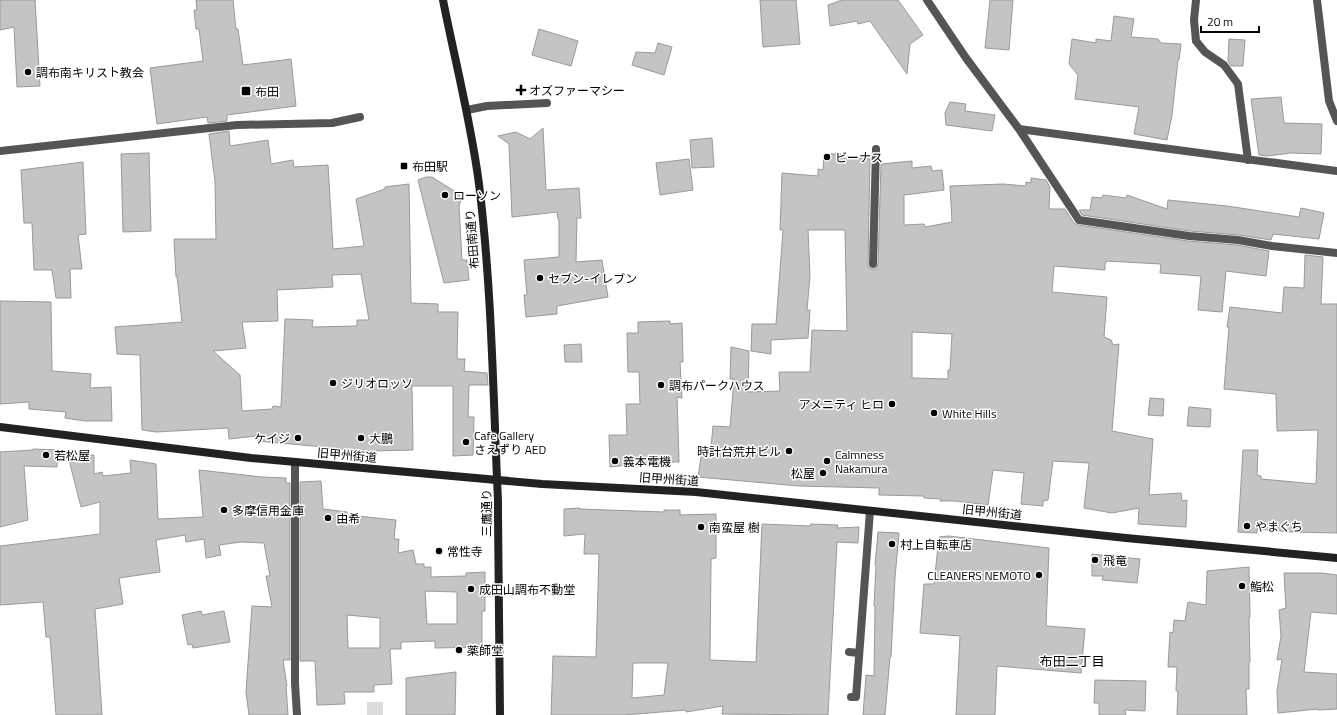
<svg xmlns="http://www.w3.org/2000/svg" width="1337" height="715" viewBox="0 0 1337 715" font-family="'Titillium Web','Noto Sans JP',sans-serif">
	<rect width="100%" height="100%" fill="#fff"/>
	<!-- green -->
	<path fill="#dcdcdc" d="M367,702H383V715H367Z"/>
	<!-- building -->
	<path fill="#c4c4c4" stroke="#999" fill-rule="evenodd" d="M0,0H35L40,86L17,87L14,27L0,30Z
		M196,0H233L236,29H238L243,65L291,59L296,106L227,115V121L208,123L207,117L157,124L150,68L203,61L199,29H196L194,10H197Z
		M760,0H796L800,44L763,47Z
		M842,0H898L923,35L910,44L907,74L870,21L858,24L857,21L830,26L828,5Z
		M990,0H1013L1009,50L985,48Z
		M1114,16L1134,19L1131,37L1158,39L1161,43L1181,44L1179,60H1178L1172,115L1167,140L1134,134L1139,107L1075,99L1078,75L1069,64L1072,39L1096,43V39L1111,41Z
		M539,29L578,41L571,66L532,55Z
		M1229,39L1245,40L1243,66H1231L1228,61Z
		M658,43L672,47L664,75L632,65L636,52L655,53Z
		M1281,97L1284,123L1322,124L1321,154L1291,153L1267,156L1259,155L1251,99Z
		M950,102L966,104L965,111L995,115L992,131L946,125L945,113Z
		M543,128L546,190L579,188L581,218H577L576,262L602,260L608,297L557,306V314L526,317L524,295H527L524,260L559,257V219H558L557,212L512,217L509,144L498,136L516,132L530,139Z
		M229,131L230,146L268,140L271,164L293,160L294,167L328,165L333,249L364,246L356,199L385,189V187L409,184L411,303L438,304V312H458L457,359H465L464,371L487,373L488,385H469L468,417H474L473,455L453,456V386H412L413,450L371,451L324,448V447L257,441V436L229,439L228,428L156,432L142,430L140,355L117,354L115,327L182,322L177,276L176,277L174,239H216L215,182L209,134ZM361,274L369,320H357V326L312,327L313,320L285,319L281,407L273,406L272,409L242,411L240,375L213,351L246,348L242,322L278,321L277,290L333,287L332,275Z
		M712,138L714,167L692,168L690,140Z
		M149,153L151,231L123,232L121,154Z
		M824,154H841L840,158L870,159L868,264V267L872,269H876L878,264L881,164L912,161V168L931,166L932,171L942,170L944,190L904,195V225L924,224L925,227L952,222L950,186L1003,184L1026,186V182L1031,183V178L1046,180L1050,187L1049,209H1065L1074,223L1078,225L1188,241L1237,245L1269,251L1266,276L1226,271L1222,312L1198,310L1201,276L1160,273L1161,264L1106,261V263H1105V270L1054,266L1052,292L1107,297L1104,337L1111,340L1113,345L1119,344L1112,431L1153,439L1149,495L1181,493L1182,501L1187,500L1186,527L1138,524L1139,508L1112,513L1084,508L1089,463L1053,461L1048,500L1043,501V506L1021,504L1024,473L993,470L988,505L954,501H940L941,499L924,498V496L879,495V488L799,486L698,477L701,457L710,458L713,426L730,427L734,379H730L731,347L749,351L748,392L780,391L779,372H810L812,330L847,331L845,230H808L810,276L807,310H810L808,338L771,340V354L751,351L752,324H776L783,230H780L782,173L818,176V169L823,170ZM912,332L952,334L950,370H948V379L912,378Z
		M689,159L693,190L660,195L656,163Z
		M83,162L86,234L78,235L82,269H70L71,298H56L52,270H34L32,223H24L21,170Z
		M426,177H432L459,194L461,200L459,206L462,260H467L469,280L444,283L418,180Z
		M1103,195L1126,198L1127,195L1167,209L1168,200L1227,206L1299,217L1301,208L1324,213L1319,239L1273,234L1271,240L1239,235L1190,231L1082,215L1079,210H1090L1092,197L1102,198Z
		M1305,255L1323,257L1321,304H1337V533L1292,532L1257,529V533L1238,532L1243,450H1258L1257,475L1261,476V479L1316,484L1318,430L1277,431L1276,394L1224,389L1229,327H1227L1230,307L1282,313L1284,287L1304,288Z
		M0,301L51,302L52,371L91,374L90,388L111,387L112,421H85L65,418L66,412L29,409V402L0,404Z
		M670,321V324L682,323L683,362H680L682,398L677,397L679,462H669V464H636L610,467L609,435H627L626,404H640L639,372H628L627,333H638V322Z
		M581,344L582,362H565L564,345Z
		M1150,398L1164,399L1163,416L1148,415Z
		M1189,407L1211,409L1210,427L1187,426Z
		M33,449L58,450L57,467L24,466L28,520L0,527V452L33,450Z
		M94,455V474L102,472L103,476L131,473L130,460L156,464L158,519L203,517L199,470L262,477L286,478V483H290V660H283L287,686H286L288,715H249L246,692L252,606L272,607L266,576H270L264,543L241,542L219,545L221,555L206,558L204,539L186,542L185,535L156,540L160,572L119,578L123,604L95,609L102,715H56L50,637H46L43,602L0,605V546L100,534V502L81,507L68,456Z
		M321,481L323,509L347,512V515L396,520L394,539H399L398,553L413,550L416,564H424V567H431V577L466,576V573L485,572V611H482V647L435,648V641L401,642V649H390L392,684L374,685V692H344L345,704L317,705L315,661H300V482ZM425,591L457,592V624H427ZM347,615L380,618V648H348Z
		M580,508V509L664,512V510H680V515L716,514V558L711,559L710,660L756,662L762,524L810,526L811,524L838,525L837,528L859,527L858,543L837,542L828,715L722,714L723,706L686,712V710L624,715H551L553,656L596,657L599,554H584L585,534L564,536V509ZM633,663H668L664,695L632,698Z
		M878,532L899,533L895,578L891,657H890L885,715H863L866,675L874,676L875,606H874L876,566L875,565Z
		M949,536L1049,548L1046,626L1085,629L1081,673L997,666L995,715H956L960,636L920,633L924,584H934L939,537Z
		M1092,554L1140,559L1137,583L1102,580L1103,576H1092Z
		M1249,567L1250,617H1249L1250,662H1249V689H1246L1247,715H1177L1178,691H1176L1177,667H1168L1170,632L1173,633L1174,620L1185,621L1188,602L1206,605L1207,571Z
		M1284,573H1322L1337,575V614L1311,612L1304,672L1337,674V709L1318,710V709L1278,713L1277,691L1282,659L1277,660L1281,636L1279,610L1286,608Z
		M201,611L202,615L224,611L230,642L193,648L192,644L188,645L182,615Z
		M456,672L455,715H406V678Z
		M1095,680L1146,681L1145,711L1125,710L1126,715H1099V703H1094Z"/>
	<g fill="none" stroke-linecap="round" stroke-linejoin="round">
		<!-- street -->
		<path stroke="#555" stroke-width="8" d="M927,0L966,58L1019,129L1079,220L1189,236L1238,240L1272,246L1337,253
			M1196,0L1194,20L1196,41L1205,52L1224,65L1238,84L1248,160
			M1317,0L1329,101L1337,121
			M467,110L487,106L547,103
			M1019,129L1337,171
			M0,151L237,125L332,123L360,117
			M873,264L876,149
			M295,462V683L297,715
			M849,652L859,653
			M851,697H856L870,511"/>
		<!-- secondary -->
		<path stroke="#222" stroke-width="8" d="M443,0C455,61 471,122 479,184C492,289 493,395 498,501V515L500,715
			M0,427L251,458L542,484L696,492L1126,538L1337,558"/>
	</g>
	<!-- markers -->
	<g fill="#000" stroke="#fff" stroke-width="1.5">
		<circle cx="28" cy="72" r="4"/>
		<path d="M519 84h4v4h4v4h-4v4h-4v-4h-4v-4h4z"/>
		<rect x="241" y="86" width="10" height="10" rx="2"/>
		<circle cx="827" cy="157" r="4"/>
		<rect x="400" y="162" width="8" height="8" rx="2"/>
		<circle cx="445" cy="195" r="4"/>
		<circle cx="540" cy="278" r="4"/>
		<circle cx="333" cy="383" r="4"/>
		<circle cx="661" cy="385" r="4"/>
		<circle cx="892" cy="404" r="4"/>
		<circle cx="934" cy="413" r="4"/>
		<circle cx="298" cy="438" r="4"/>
		<circle cx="361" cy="438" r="4"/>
		<circle cx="466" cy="442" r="4"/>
		<circle cx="789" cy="451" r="4"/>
		<circle cx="46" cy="455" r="4"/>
		<circle cx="615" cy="461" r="4"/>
		<circle cx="827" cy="461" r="4"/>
		<circle cx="823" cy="473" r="4"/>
		<circle cx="224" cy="510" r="4"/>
		<circle cx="328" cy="518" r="4"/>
		<circle cx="1247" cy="526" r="4"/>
		<circle cx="701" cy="527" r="4"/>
		<circle cx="892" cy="544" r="4"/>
		<circle cx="439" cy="551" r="4"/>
		<circle cx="1095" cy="560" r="4"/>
		<circle cx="1039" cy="575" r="4"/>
		<circle cx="1242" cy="586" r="4"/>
		<circle cx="471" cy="589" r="4"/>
		<circle cx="459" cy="650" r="4"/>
	</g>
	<g text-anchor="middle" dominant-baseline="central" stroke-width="3" stroke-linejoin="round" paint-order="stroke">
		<!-- poi labels -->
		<g font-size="12" fill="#000" stroke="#fff" text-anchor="start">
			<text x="36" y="72">調布南キリスト教会</text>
			<text x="529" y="90">オズファーマシー</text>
			<text x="255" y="91">布田</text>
			<text x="835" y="157">ビーナス</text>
			<text x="412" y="166">布田駅</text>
			<text x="453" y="195">ローソン</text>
			<text x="548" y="278">セブン-イレブン</text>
			<text x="341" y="383">ジリオロッソ</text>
			<text x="669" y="385">調布パークハウス</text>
			<text x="884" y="404" text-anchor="end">アメニティ ヒロ</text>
			<text x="942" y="413">White Hills</text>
			<text x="474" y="435">Cafe Gallery<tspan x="474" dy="14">さえずり AED</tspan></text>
			<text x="290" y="438" text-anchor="end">ケイジ</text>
			<text x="369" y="438">大鵬</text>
			<text x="781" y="451" text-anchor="end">時計台荒井ビル</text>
			<text x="835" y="454">Calmness<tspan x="835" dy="14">Nakamura</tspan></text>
			<text x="54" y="455">若松屋</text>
			<text x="623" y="461">義本電機</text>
			<text x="815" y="473" text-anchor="end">松屋</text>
			<text x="232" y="510">多摩信用金庫</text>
			<text x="336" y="518">由希</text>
			<text x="1255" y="526">やまぐち</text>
			<text x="709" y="527">南蛮屋 樹</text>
			<text x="900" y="544">村上自転車店</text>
			<text x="447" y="551">常性寺</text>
			<text x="1103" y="560">飛竜</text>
			<text x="1031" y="575" text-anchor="end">CLEANERS NEMOTO</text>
			<text x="1250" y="586">鮨松</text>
			<text x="479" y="589">成田山調布不動堂</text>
			<text x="467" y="650">薬師堂</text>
		</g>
		<!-- street labels -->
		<g font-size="12" fill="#000" stroke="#fff">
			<text transform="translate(472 239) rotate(-95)">布田南通り</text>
			<text transform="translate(347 455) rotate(5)">旧甲州街道</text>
			<text transform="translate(669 479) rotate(4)">旧甲州街道</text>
			<text transform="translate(992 512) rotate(6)">旧甲州街道</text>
			<text transform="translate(486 513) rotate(-90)">三鷹通り</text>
		</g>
		<!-- neighbourhood labels -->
		<g font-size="13" fill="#000" stroke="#fff">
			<text x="1072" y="661">布田二丁目</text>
		</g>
	</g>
	<!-- scale -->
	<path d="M1201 26v6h58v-6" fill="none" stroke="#000000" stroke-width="2"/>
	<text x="1207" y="26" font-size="12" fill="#000000" stroke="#ffffff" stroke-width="3" paint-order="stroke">20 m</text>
</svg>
